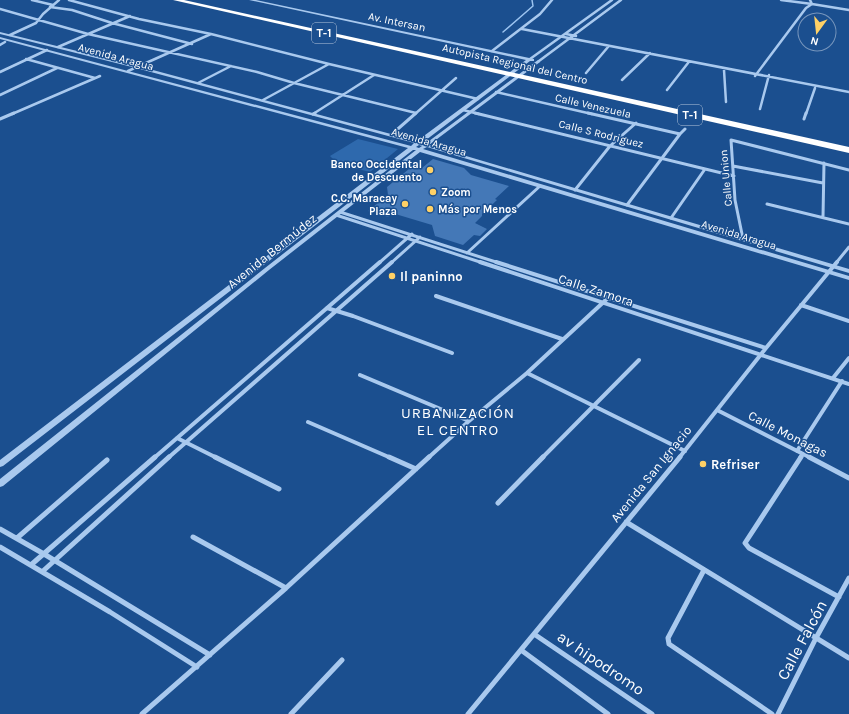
<svg xmlns="http://www.w3.org/2000/svg" width="849" height="714" viewBox="0 0 849 714" font-family="Karla,sans-serif">
	<rect width="100%" height="100%" fill="#1b4f8f"/>
	<!-- green -->
	<path fill="#2e69ad" d="M358,139L398,149L370,172L338,164L330,156Z"/>
	<g fill="none" stroke-linecap="round" stroke-linejoin="round">
		<!-- stream -->
		<path stroke="#9cc4f0" stroke-width="1.5" d="M503,32L533,6L532,0"/>
	</g>
	<!-- building -->
	<path fill="#4478b7" d="M433,159L464,168L471,175L509,186L495,199L497,200L482,214V216L475,223L487,229L480,236L474,235L463,245L435,236L432,225L392,213L388,217L368,211L388,195L387,187L409,169L422,168Z"/>
	<g fill="none" stroke-linecap="round" stroke-linejoin="round">
		<!-- minor-far3 -->
		<path stroke="#a9c9ee" stroke-width="2.5" d="M32,0L53,5
			M69,0L139,19L211,34L329,64L478,99
			M781,0L812,4
			M810,0L812,4L849,10
			M50,7L72,10L112,23L192,44
			M0,9L88,34L257,72L294,83L416,113
			M522,29L849,92
			M566,34L576,36
			M10,35L36,23L43,14L59,0
			M0,45L5,42
			M58,47L130,16
			M492,51L540,14L552,0
			M26,59L95,78
			M530,59L612,0
			M539,61L621,0
			M724,70L726,102
			M128,71L211,34
			M0,72L47,50
			M586,73L608,47
			M755,76L806,8L812,4
			M622,80L650,53
			M198,83L231,66
			M667,90L688,63
			M496,92L592,114
			M0,95L57,68
			M263,100L329,64
			M760,109L769,75
			M463,110L479,114
			M12,114L100,76
			M313,114L374,75
			M415,114L456,78
			M806,114L815,88"/>
		<!-- minor-far2 -->
		<path stroke="#a9c9ee" stroke-width="3" d="M475,113L734,176
			M588,113L680,134L685,129
			M313,114L315,113
			M0,119L14,113
			M804,119L806,113
			M391,135L416,113
			M733,166L823,183
			M575,190L610,146L636,123
			M767,204L849,224
			M627,205L680,134
			M340,212L499,263
			M336,215L483,263
			M823,217L824,163
			M671,218L705,169
			M743,239L735,200L731,140L849,170
			M467,253L540,186
			M379,263L412,234
			M391,263L420,237
			M836,263L849,247"/>
		<!-- minor-far1 -->
		<path stroke="#a9c9ee" stroke-width="4" d="M480,262L849,384
			M496,262L766,348
			M436,296L562,339
			M801,305L849,321
			M327,308L353,316L452,353
			M527,373L685,451
			M360,375L469,421
			M833,378L849,358
			M717,410L811,458
			M308,422L391,458
			M177,438L217,458
			M797,451L842,381
			M154,458L380,262
			M168,458L392,262
			M428,458L469,421L527,373L609,297
			M542,458L639,360
			M679,458L766,348L837,262
			M800,458L803,454"/>
		<!-- minor -->
		<path stroke="#a9c9ee" stroke-width="5" d="M215,457L279,489
			M389,457L416,469
			M801,457L745,543L749,548L839,597
			M809,457L849,478
			M498,503L543,457
			M626,522L849,658
			M0,529L44,554L210,655
			M193,537L286,588
			M17,538L107,460
			M0,547L110,612L197,667
			M32,564L155,457
			M704,570L668,638L669,644L772,714
			M43,571L169,457
			M534,634L652,714
			M521,650L608,714
			M142,714L286,588L429,457
			M291,714L342,660
			M468,714L680,457
			M778,714L816,638L849,578"/>
		<!-- tertiary -->
		<path fill="#a9c9ee" fill-rule="evenodd" d="M249,0H256L534,59V61H530L422,143L425,144L538,60H540V62L429,145L849,269V273L427,147L423,149L849,276V280L420,152L269,270L3,486L0,487V479L265,268L416,150H413L3,466L0,467V460L408,148L0,39V37L411,146L414,143L136,68L0,34V32L138,66L417,141L526,60ZM419,145L422,146L419,148L416,147Z"/>
		<!-- motorway -->
		<path fill="#fff" fill-rule="evenodd" d="M173,0H184L849,147V153Z"/>
	</g>
	<!-- markers -->
	<g fill="#ffd166" stroke="#1b4f8f" stroke-width="1.5">
		<circle cx="430" cy="170" r="4"/>
		<circle cx="433" cy="192" r="4"/>
		<circle cx="405" cy="204" r="4"/>
		<circle cx="430" cy="209" r="4"/>
		<circle cx="392" cy="276" r="4"/>
		<circle cx="703" cy="464" r="4"/>
	</g>
	<g text-anchor="middle" dominant-baseline="central" stroke-width="3" stroke-linejoin="round" paint-order="stroke">
		<!-- far-street labels -->
		<g font-size="11" fill="#fff" stroke="#1b4f8f">
			<text transform="translate(397 22) rotate(12)">Av. Intersan</text>
			<text transform="translate(116 57) rotate(15)">Avenida Aragua</text>
			<text transform="translate(515 64) rotate(13)">Autopista Regional del Centro</text>
			<text transform="translate(593 106) rotate(13)">Calle Venezuela</text>
			<text transform="translate(601 134) rotate(14)">Calle S Rodriguez</text>
			<text transform="translate(429 142) rotate(16)">Avenida Aragua</text>
			<text transform="translate(726 178) rotate(-95)">Calle Union</text>
			<text transform="translate(739 235) rotate(17)">Avenida Aragua</text>
		</g>
		<!-- far-poi labels -->
		<g font-size="11" font-weight="bold" fill="#fff" stroke="#1b4f8f" text-anchor="end">
			<text x="422" y="164">Banco Occidental<tspan x="422" dy="13">de Descuento</tspan></text>
			<text x="441" y="192" text-anchor="start">Zoom</text>
			<text x="397" y="198">C.C. Maracay<tspan x="397" dy="13">Plaza</tspan></text>
			<text x="438" y="209" text-anchor="start">Más por Menos</text>
		</g>
		<!-- shield labels -->
		<g fill="#1b4f8f" stroke="#bbcadd" stroke-width="1">
			<rect x="312" y="23" width="24" height="20" rx="3"/>
			<rect x="678" y="105" width="24" height="20" rx="3"/>
		</g>
		<g font-size="12" font-weight="bold" fill="#fff">
			<text x="324" y="33">T-1</text>
			<text x="690" y="115">T-1</text>
		</g>
		<!-- street labels -->
		<g font-size="13" fill="#fff" stroke="#1b4f8f">
			<text transform="translate(272 251) rotate(-39)">Avenida Bermúdez</text>
			<text transform="translate(596 290) rotate(18)">Calle Zamora</text>
			<text transform="translate(788 434) rotate(27)">Calle Monagas</text>
			<text transform="translate(651 474) rotate(-51)">Avenida San Ignacio</text>
		</g>
		<!-- poi labels -->
		<g font-size="13" font-weight="bold" fill="#fff" stroke="#1b4f8f" text-anchor="start">
			<text x="400" y="276">Il paninno</text>
			<text x="711" y="464">Refriser</text>
		</g>
		<!-- quarter labels -->
		<g font-size="15" letter-spacing="1" fill="#fff" stroke="#1b4f8f">
			<text x="458" y="413">URBANIZACIÓN<tspan x="458" dy="17">EL CENTRO</tspan></text>
		</g>
		<!-- near-street labels -->
		<g font-size="16" fill="#fff" stroke="#1b4f8f">
			<text transform="translate(802 640) rotate(-62)">Calle Falcón</text>
			<text transform="translate(601 663) rotate(34)">av hipodromo</text>
		</g>
	</g>
	<!-- north arrow -->
	<g transform="translate(817 32) rotate(195)"><circle r="19" fill="#1b4f8f" stroke="#7695bc"/>
	<path d="M0-3L7 15L0 10L-7 15Z" fill="#ffd166"/>
	<text y="-6" font-size="11" font-weight="bold" text-anchor="middle" fill="#ffffff">N</text>
	</g>
</svg>
